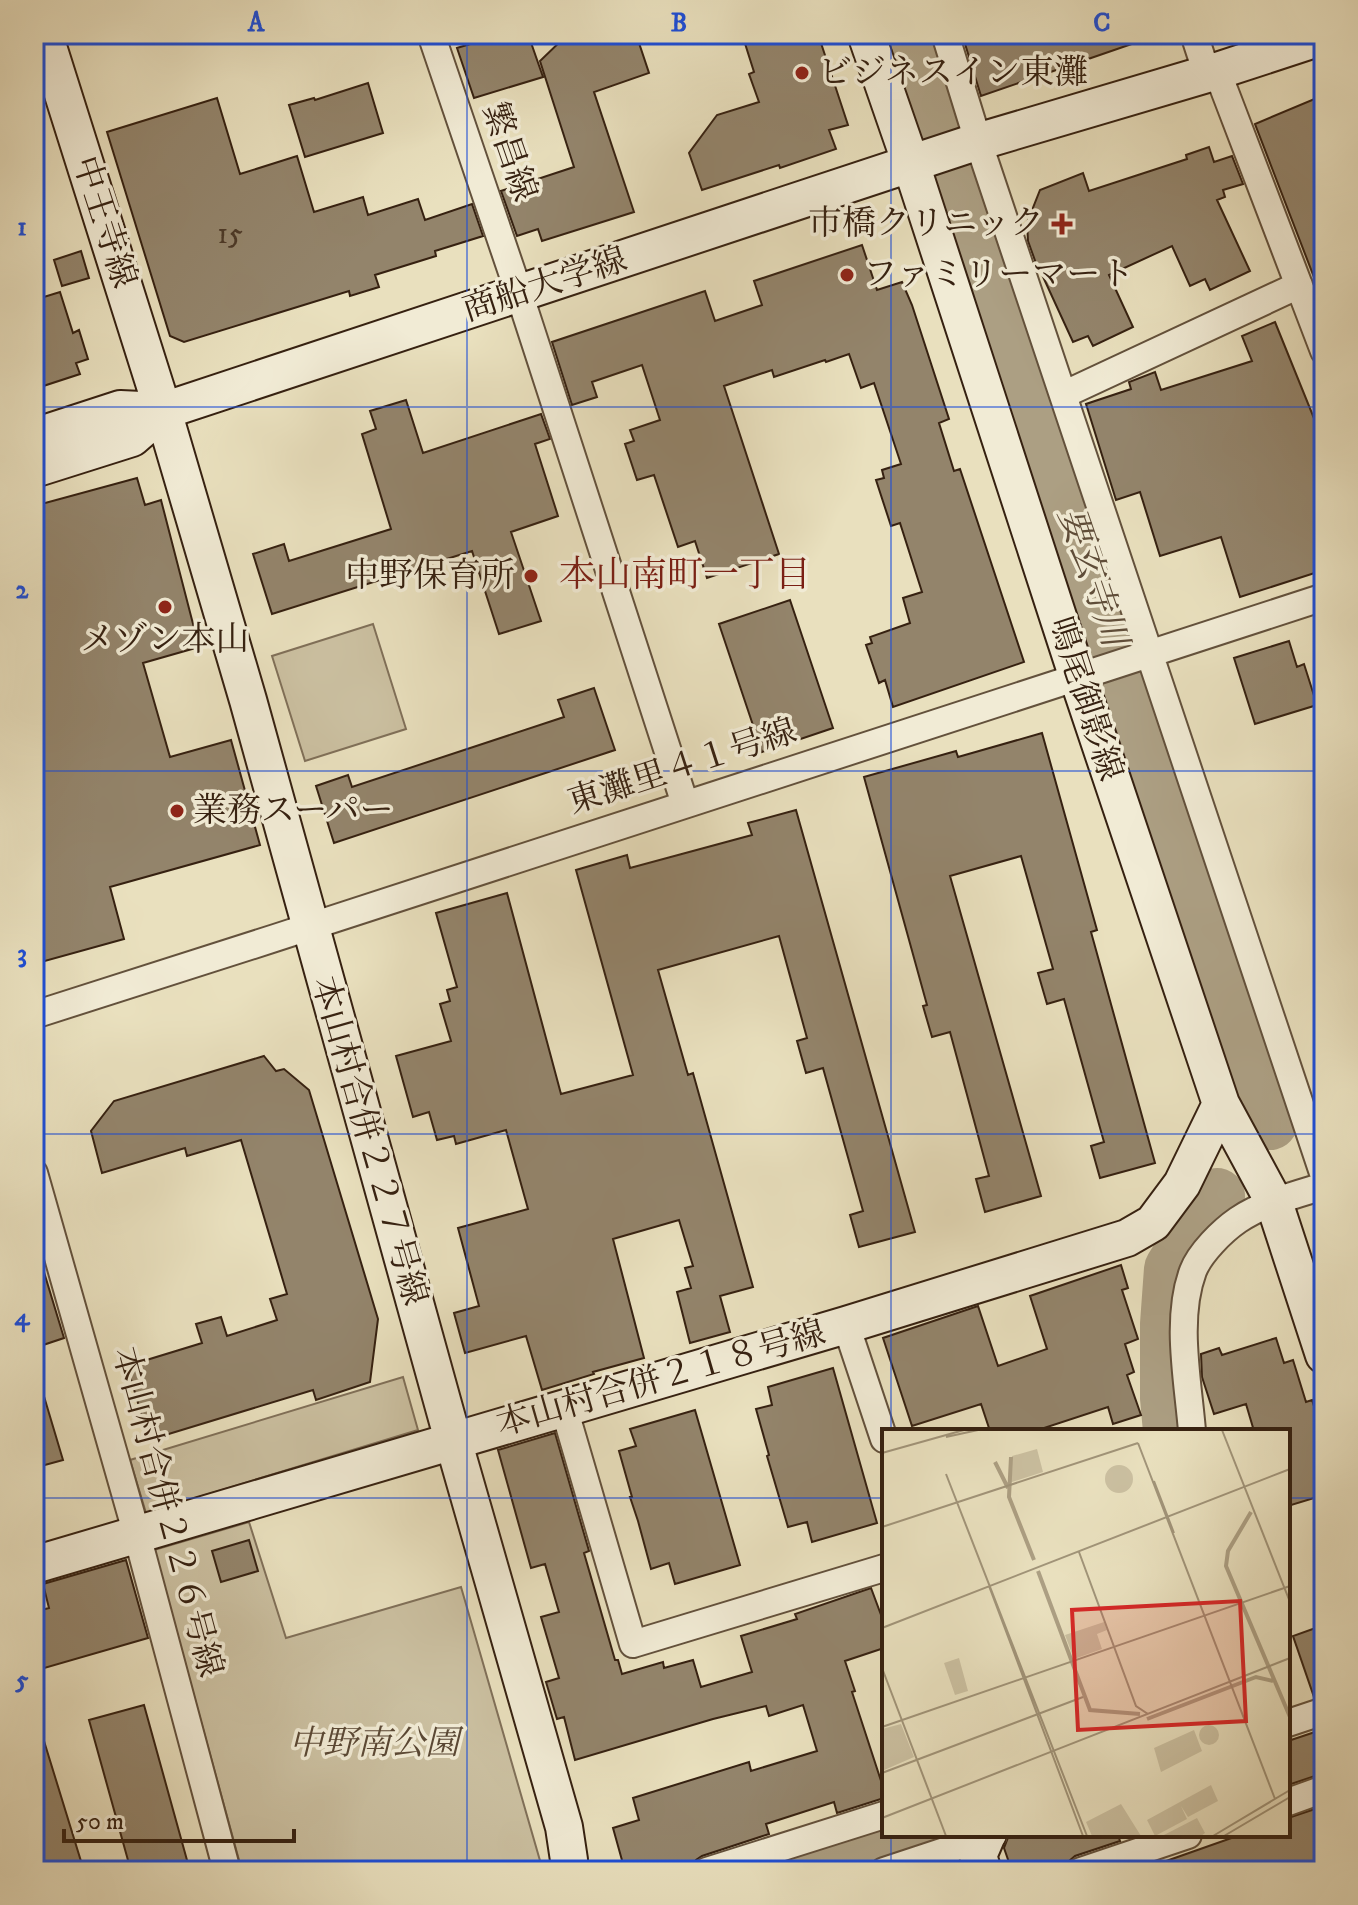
<svg xmlns="http://www.w3.org/2000/svg" width="1358" height="1905" viewBox="0 0 1358 1905" font-family="'IM FELL DW Pica','Noto Serif JP',serif">
	<rect width="100%" height="100%" fill="#e9e0be"/>
	<filter id="stains"><feTurbulence type="fractalNoise" baseFrequency=".0025" numOctaves="4"/><feColorMatrix values="0 0 0 0 .2 0 0 0 0 .09 0 0 0 0 .02 0 0 0 .5 -.17"/></filter>
	<radialGradient id="worn" r=".72"><stop offset=".6" stop-color="#630" stop-opacity="0"/><stop offset="1" stop-color="#630" stop-opacity=".3"/></radialGradient>
	<!-- green -->
	<path fill="#cbc0a1" stroke="#807059" stroke-width="2" d="M373,624L406,729L305,761L272,656Z
		M403,1377L418,1430L146,1513L130,1460Z
		M249,1522L286,1638L461,1587L543,1871H242L154,1550Z"/>
	<g fill="none" stroke-linecap="round" stroke-linejoin="round">
		<!-- river -->
		<path stroke="#ac9f83" stroke-width="56" d="M910,34L926,85L970,203L1253,1055L1270,1122
			M1171,1431L1168,1398V1324L1172,1269L1217,1196
			M809,1871L923,1835"/>
	</g>
	<!-- building -->
	<path fill="#93846b" stroke="#362111" stroke-width="2" d="M503,34H528L543,77L474,98L457,48Z
		M568,34H636L649,73L594,92L634,212L542,241L538,229L517,236L501,191L574,167L540,61Z
		M742,34H818L848,125L829,130L836,149L780,168L779,165L702,190L689,153L717,115L759,102L749,74L754,72Z
		M962,34H1152V37L981,96Z
		M368,83L383,133L305,157L289,105L314,98L315,100Z
		M1324,95V298H1322L1255,124Z
		M217,98L240,174L297,156L314,212L363,197L368,215L418,199L425,220L472,204L483,236L435,251L436,256L375,275L379,287L350,296L349,291L184,342L170,336L107,132Z
		M1209,147L1214,162L1232,156L1243,184L1223,190L1225,197L1217,200L1250,271L1210,290L1205,279L1190,286L1172,246L1109,275L1133,327L1093,346L1088,336L1073,342L1039,268L1038,269L1028,241L1027,223L1040,190L1083,173L1089,191L1187,159L1186,155Z
		M862,245L877,290L902,282L912,305L949,419L939,423L954,471L960,469L1024,662L893,707L885,680L879,683L866,645L872,643L870,637L910,623L903,598L922,592L900,523L891,526L876,480L884,478L882,470L901,464L874,383L861,388L849,354L826,362L825,360L774,377L772,370L724,386L779,554L707,578L695,541L678,547L654,475L637,480L625,444L634,441L630,430L660,420L642,365L592,382L597,397L572,405L552,342L705,291L715,321L762,305L754,281Z
		M81,251L89,278L62,286L54,260Z
		M60,292L73,333L79,330L88,359L76,363L80,374L34,389V300Z
		M1275,322L1324,443V570L1240,597L1221,537L1160,556L1140,492L1116,500L1086,404L1131,389L1129,382L1155,372L1161,390L1252,361L1242,336Z
		M406,400L423,453L541,414L550,439L535,444L558,516L511,532L541,621L499,634L472,551L272,614L253,554L284,544L289,561L391,529L362,434L376,429L370,411Z
		M137,478L145,505L161,500L199,647L143,663L170,757L231,740L260,845L110,887L124,939L34,964V506Z
		M790,600L833,728L762,752L719,624Z
		M1289,641L1297,667L1304,664L1317,705L1255,724L1234,658Z
		M594,688L615,750L334,843L316,786L348,775L352,787L564,717L558,700Z
		M1042,733L1097,930L1091,932L1155,1163L1100,1178L1091,1146L1104,1142L1064,999L1047,1004L1038,973L1053,969L1021,856L950,876L1041,1196L985,1212L976,1179L989,1176L950,1032L932,1037L923,1006L927,1005L864,777L956,751L958,757Z
		M796,810L915,1232L859,1247L850,1215L863,1211L823,1068L806,1073L797,1041L807,1038L779,936L658,970L688,1075L693,1073L753,1287L720,1296L730,1332L690,1343L677,1292L691,1288L685,1268L693,1266L679,1220L613,1239L644,1358L593,1372L594,1374L542,1390L526,1336L465,1353L454,1313L479,1306L458,1228L528,1209L506,1130L456,1144L454,1136L437,1140L429,1112L413,1117L396,1056L451,1041L440,1004L450,1001L447,990L457,987L436,913L507,893L561,1094L633,1075L576,870L627,855L630,868L752,835L748,823Z
		M264,1056L276,1071L284,1069L309,1090L378,1319L370,1382L316,1400L313,1390L149,1440L127,1366L202,1343L196,1324L221,1317L227,1336L277,1320L270,1299L287,1294L241,1140L187,1156L185,1148L102,1173L91,1131L114,1101Z
		M40,1259L64,1338L34,1348V1260Z
		M1121,1265L1128,1288L1122,1290L1138,1339L1125,1344L1134,1372L1127,1375L1141,1415L1113,1424L1108,1407L1035,1431H990L981,1404L912,1426L883,1338L978,1306L998,1366L1047,1349L1030,1296Z
		M1276,1338L1284,1363L1293,1360L1306,1402L1312,1400L1324,1437V1495L1288,1506V1431H1254L1246,1404L1214,1414L1202,1377L1201,1354L1219,1348L1222,1355Z
		M833,1368L877,1523L812,1542L807,1522L788,1527L767,1456L769,1455L756,1409L772,1405L768,1387Z
		M40,1383L63,1460L34,1468V1384Z
		M695,1410L740,1565L675,1584L669,1563L651,1569L638,1521L630,1497H632L619,1451L636,1446L630,1429Z
		M555,1433L589,1551L584,1553L615,1660H618L622,1674L663,1662L664,1668L693,1660L701,1687L752,1672L741,1636L797,1619L795,1614L871,1588L884,1623V1648L845,1661L855,1691L852,1692L884,1790V1798L837,1813L834,1802L766,1824L769,1834L702,1856L696,1860L693,1864L670,1871H625L613,1828L639,1820L633,1798L749,1762L751,1771L817,1751L803,1705L769,1716L766,1706L713,1719L575,1760L564,1717L557,1719L546,1682L559,1678L541,1617L559,1612L545,1564L531,1568L498,1450Z
		M249,1540L258,1571L221,1582L212,1551Z
		M126,1560L148,1638L34,1671V1612L49,1608L43,1584Z
		M1324,1625V1695L1314,1697L1293,1636Z
		M144,1705L190,1871H131L89,1720Z
		M40,1728L84,1871H34V1729Z
		M1324,1729V1773L1288,1785V1741Z
		M1324,1806V1871H1153L1152,1866L1240,1835H1288V1818Z
		M1009,1835H1118L1120,1841L1075,1856L1069,1861L1065,1871H1012L1004,1848Z"/>
	<g fill="none" stroke-linecap="round" stroke-linejoin="round">
		<!-- street casing -->
		<g stroke="#63513c" stroke-width="30">
			<path id="street" d="M431,34L519,293L685,804
				M945,34L978,141L1324,1176
				M1194,34L1207,74
				M1217,71L1324,351
				M1063,395L1299,285
				M34,1015C465,879 893,734 1324,597
				M34,1173L137,1535L227,1871
				M846,1325L884,1439
				M564,1408L633,1644L884,1568
				M1192,1431C1188,1381 1175,1319 1193,1271C1200,1253 1222,1231 1238,1220C1263,1203 1295,1195 1324,1186
				M1288,1723L1324,1711
				M1288,1802L1324,1789
				M707,1871L884,1815
				M884,1871L993,1835
				M1081,1871L1188,1835"/>
		</g>
		<!-- secondary casing -->
		<g stroke="#362111" stroke-width="40">
			<path id="secondary" d="M44,34L163,411L248,700L453,1440L564,1827L569,1860L568,1871
				M866,34L911,164L1077,675L1221,1104L1274,1202L1324,1355
				M34,437L120,409L163,411L967,145L1217,71L1324,36
				M34,469L132,438L163,411
				M34,1565L846,1325L1127,1238L1153,1223L1182,1184L1221,1104
				M983,1871L978,1856L987,1835"/>
		</g>
		<!-- street -->
		<use href="#street" stroke="#f1ebd5" stroke-width="26"/>
		<!-- secondary -->
		<use href="#secondary" stroke="#f1ebd5" stroke-width="36"/>
	</g>
	<!-- grid -->
	<path fill="none" stroke="#1d4ed8" stroke-width="2" stroke-opacity="0.55" d="M467,34V1871M891,34V1431M34,407H1324M34,771H1324M34,1134H1324M34,1498H884M1288,1498H1324M891,1835V1871"/>
	<!-- markers -->
	<g fill="#8f2418" stroke="#f1ebd5" stroke-width="3">
		<circle cx="802" cy="73" r="8"/>
		<path d="M1058 212h8v8h8v8h-8v8h-8v-8h-8v-8h8z"/>
		<circle cx="847" cy="275" r="8"/>
		<circle cx="531" cy="576" r="8"/>
		<circle cx="165" cy="607" r="8"/>
		<circle cx="177" cy="811" r="8"/>
	</g>
	<g text-anchor="middle" dominant-baseline="central" stroke-width="7" stroke-linejoin="round" paint-order="stroke">
		<!-- number labels -->
		<g font-size="30" fill="#4d3a28">
			<text x="230" y="234">15</text>
		</g>
		<!-- poi labels -->
		<g font-size="34" fill="#362111" stroke="#f1ebd5" text-anchor="start">
			<text x="818" y="73">ビジネスイン東灘</text>
			<text x="1044" y="224" text-anchor="end">市橋クリニック</text>
			<text x="863" y="275">ファミリーマート</text>
			<text x="515" y="576" text-anchor="end">中野保育所</text>
			<text x="165" y="640" text-anchor="middle">メゾン本山</text>
			<text x="193" y="811">業務スーパー</text>
		</g>
		<!-- street labels -->
		<g font-size="34" fill="#362111" stroke="#f1ebd5">
			<text transform="translate(509 152) rotate(71)">繁昌線</text>
			<text transform="translate(104 222) rotate(72)">中王寺線</text>
			<text transform="translate(545 285) rotate(-18)">商船大学線</text>
			<text transform="translate(1085 699) rotate(72)">鳴尾御影線</text>
			<text transform="translate(682 767) rotate(-18)">東灘里４１号線</text>
			<text transform="translate(369 1141) rotate(74)">本山村合併２２７号線</text>
			<text transform="translate(661 1379) rotate(-16)">本山村合併２１８号線</text>
			<text transform="translate(167 1512) rotate(75)">本山村合併２２６号線</text>
		</g>
		<!-- park labels -->
		<g font-size="34" font-style="italic" fill="#5b4935" stroke="#f1ebd5">
			<text x="374" y="1744">中野南公園</text>
		</g>
		<!-- neighbourhood labels -->
		<g font-size="36" fill="#7a1f14" stroke="#f1ebd5">
			<text x="685" y="575">本山南町一丁目</text>
		</g>
		<!-- water labels -->
		<g font-size="36" font-style="italic" fill="#5f4d39" stroke="#f1ebd5">
			<text transform="translate(1092 577) rotate(71)">要玄寺川</text>
		</g>
	</g>
	<!-- overview -->
	<g transform="translate(882 1429)">
		<rect width="408" height="408" fill="#e9e0be"/>
		<path d="M155,20L161,43L127,54L130,27ZM223 50a14 14 0 1 1 28 0a14 14 0 1 1-28 0ZM222,193L225,201L215,205L220,220L192,230L183,206ZM77,229L86,262L73,266L62,234ZM19,295L32,328L0,342V300ZM317 306a10 10 0 1 1 20 0a10 10 0 1 1-20 0ZM312,301L320,322L279,343L272,319ZM329,356L336,372L306,388L299,377L305,390L273,407L265,391ZM239,375L259,407H210L204,393ZM315,389L323,404L319,407H280Z" fill="#cbc0a1"/>
		<path fill="none" stroke="#ac9f83" stroke-width="4" d="M129,28L127,68L152,131M113,33L126,59M369,83L346,122L344,137L408,288M156,142L208,281L258,285M265,290L374,248L391,252"/>
		<path fill="none" stroke="#a19479" stroke-width="2" d="M340,1L408,173M64,8L96,1M256,14L393,370M0,24L82,1M64,45L205,407M272,52L292,104M0,98L256,14M197,123L254,277L266,285M107,157L201,407M0,199L408,40M0,239L64,407M0,298L408,157M0,344L201,268M0,389L408,229M331,407L408,361M342,407L408,368"/>
		<path fill="#d62828" fill-opacity="0.15" stroke="#d62828" stroke-width="4" d="M358,172L364,292L196,301L190,181Z"/>
		<rect width="408" height="408" fill="none" stroke="#362111" stroke-width="4"/>
	</g>
	<!-- margin -->
	<rect width="1358" height="1905" fill="none" stroke="#e9e0be" stroke-width="88"/>
	<!-- scale -->
	<path d="M64 1829v12h230v-12" fill="none" stroke="#362111" stroke-width="4"/>
	<text x="76" y="1829" font-size="24" fill="#362111" stroke="#f1ebd5" stroke-width="6" paint-order="stroke">50 m</text>
	<rect x="44" y="44" width="1270" height="1817" fill="none" stroke="#1d4ed8" stroke-width="3"/>
	<g font-size="26" text-anchor="middle" font-weight="bold" fill="#1d4ed8">
		<text x="256" y="31">A</text>
		<text x="679" y="31">B</text>
		<text x="1102" y="31">C</text>
		<text x="22" y="235">1</text>
		<text x="22" y="598">2</text>
		<text x="22" y="962">3</text>
		<text x="22" y="1325">4</text>
		<text x="22" y="1688">5</text>
	</g>
	<rect width="100%" height="100%" filter="url(#stains)"/>
	<rect width="100%" height="100%" fill="url(#worn)"/>
</svg>
